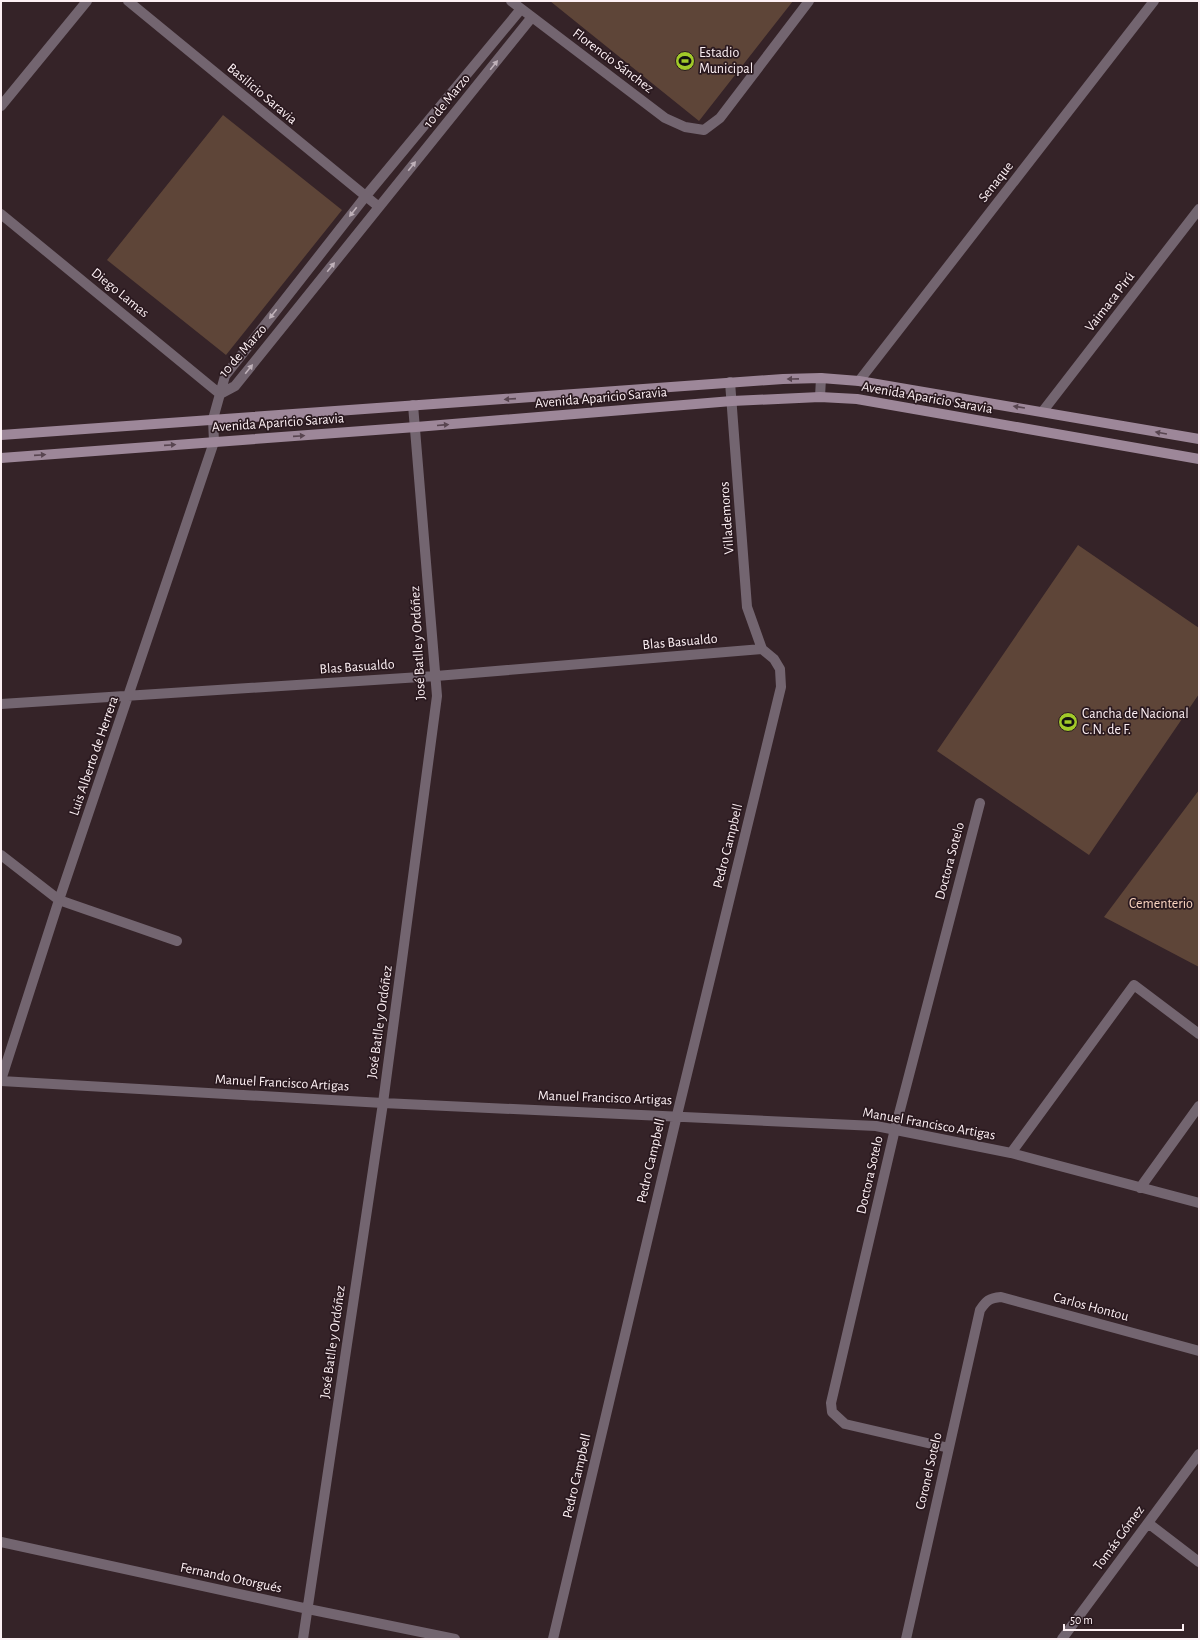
<svg xmlns="http://www.w3.org/2000/svg" width="1200" height="1640" viewBox="0 0 1200 1640" font-family="'Alegreya Sans',sans-serif">
	<rect width="100%" height="100%" fill="#352328"/>
	<!-- green -->
	<path fill="#5e4538" d="M550,1H793L699,121Z
		M223,115L342,210L226,355L107,260Z
		M1078,545L1199,628V694L1089,855L937,751Z
		M1199,790V967L1104,917Z"/>
	<g fill="none" stroke-linecap="round" stroke-linejoin="round">
		<!-- street -->
		<path stroke="#736570" stroke-width="10" d="M128,1L379,207
			M511,1L665,118L685,127L704,130L720,118L809,1
			M1,106L87,1
			M1,214L220,394
			M859,381L1154,1
			M220,394L235,386L532,17
			M820,397L821,378
			M1043,411L1199,209
			M1,704L436,676L762,649
			M1,855L59,900L177,941
			M1,1080L59,900L214,442L213,419L225,376L365,197L521,9
			M1,1081L383,1103L876,1126L1011,1153L1199,1203
			M1011,1153L1134,985L1199,1034
			M1140,1188L1199,1106
			M949,1448L845,1424L832,1412L831,1403L895,1129L980,803
			M1148,1523L1199,1562
			M1,1542L308,1609L455,1639
			M303,1639L383,1103L437,696L413,405
			M553,1639L677,1115L781,687L780,669L774,659L762,649L747,607L730,382
			M906,1639L980,1310C986,1301 989,1298 1001,1297L1199,1351
			M1062,1639L1199,1454"/>
		<!-- secondary -->
		<path stroke="#9d8799" stroke-width="10" d="M1,435L783,379L821,378L859,381L1199,439
			M1,458L416,427L732,401L820,397L857,399L1199,459"/>
	</g>
	<!-- one-way arrows -->
	<defs><path id="oneway-solid" d="M-6-.8H1V-3.2L6.5 0L1 3.2V.8H-6Z"/></defs>
	<g fill="#bfb1b9">
		<use href="#oneway-solid" transform="translate(494 65) rotate(-51)"/>
		<use href="#oneway-solid" transform="translate(412 166) rotate(-51)"/>
		<use href="#oneway-solid" transform="translate(353 212) rotate(128)"/>
		<use href="#oneway-solid" transform="translate(331 267) rotate(-51)"/>
		<use href="#oneway-solid" transform="translate(273 314) rotate(128)"/>
		<use href="#oneway-solid" transform="translate(249 369) rotate(-51)"/>
	</g>
	<g fill="#584550">
		<use href="#oneway-solid" transform="translate(793 379) rotate(179)"/>
		<use href="#oneway-solid" transform="translate(510 399) rotate(176)"/>
		<use href="#oneway-solid" transform="translate(1019 407) rotate(-171)"/>
		<use href="#oneway-solid" transform="translate(443 425) rotate(-5)"/>
		<use href="#oneway-solid" transform="translate(1161 433) rotate(-170)"/>
		<use href="#oneway-solid" transform="translate(299 436) rotate(-4)"/>
		<use href="#oneway-solid" transform="translate(170 445) rotate(-4)"/>
		<use href="#oneway-solid" transform="translate(40 455) rotate(-4)"/>
	</g>
	<!-- icons -->
	<defs>
		<g id="stadium-disc" transform="scale(1)"><circle r="9.5" fill="#a1c929" stroke="#2a191f"/><path d="M0-5a6.5 5 0 1 0 0 10a6.5 5 0 1 0 0-10ZM-3.5-1.8h7v3.6h-7Z" fill="#111"/></g>
	</defs>
	<g fill-rule="evenodd">
		<use href="#stadium-disc" x="685" y="61"/>
		<use href="#stadium-disc" x="1068" y="722"/>
	</g>
	<g text-anchor="middle" dominant-baseline="central" stroke-width="3.5" stroke-linejoin="round" paint-order="stroke">
		<!-- poi labels -->
		<g font-size="14" fill="#fdf0f4" stroke="#2a191f" text-anchor="start">
			<text x="699" y="53">Estadio<tspan x="699" dy="16">Municipal</tspan></text>
			<text x="1082" y="714">Cancha de Nacional<tspan x="1082" dy="16">C.N. de F.</tspan></text>
		</g>
		<!-- street labels -->
		<g font-size="14" fill="#fdf0f4" stroke="#2a191f">
			<text transform="translate(613 61) rotate(37)">Florencio Sánchez</text>
			<text transform="translate(262 94) rotate(40)">Basilicio Saravia</text>
			<text transform="translate(447 101) rotate(-51)">10 de Marzo</text>
			<text transform="translate(996 182) rotate(-52)">Senaque</text>
			<text transform="translate(120 293) rotate(39)">Diego Lamas</text>
			<text transform="translate(1110 302) rotate(-52)">Vaimaca Pirú</text>
			<text transform="translate(243 351) rotate(-49)">10 de Marzo</text>
			<text transform="translate(601 398) rotate(-5)">Avenida Aparicio Saravia</text>
			<text transform="translate(927 398) rotate(10)">Avenida Aparicio Saravia</text>
			<text transform="translate(278 423) rotate(-4)">Avenida Aparicio Saravia</text>
			<text transform="translate(727 518) rotate(-94)">Villademoros</text>
			<text transform="translate(680 642) rotate(-5)">Blas Basualdo</text>
			<text transform="translate(418 643) rotate(-93)">José Batlle y Ordóñez</text>
			<text transform="translate(357 667) rotate(-4)">Blas Basualdo</text>
			<text transform="translate(94 756) rotate(-71)">Luis Alberto de Herrera</text>
			<text transform="translate(728 846) rotate(-76)">Pedro Campbell</text>
			<text transform="translate(950 861) rotate(-75)">Doctora Sotelo</text>
			<text transform="translate(380 1022) rotate(-82)">José Batlle y Ordóñez</text>
			<text transform="translate(282 1083) rotate(3)">Manuel Francisco Artigas</text>
			<text transform="translate(605 1098) rotate(2)">Manuel Francisco Artigas</text>
			<text transform="translate(929 1124) rotate(10)">Manuel Francisco Artigas</text>
			<text transform="translate(651 1161) rotate(-77)">Pedro Campbell</text>
			<text transform="translate(870 1175) rotate(-77)">Doctora Sotelo</text>
			<text transform="translate(1091 1307) rotate(15)">Carlos Hontou</text>
			<text transform="translate(333 1342) rotate(-82)">José Batlle y Ordóñez</text>
			<text transform="translate(929 1471) rotate(-77)">Coronel Sotelo</text>
			<text transform="translate(577 1476) rotate(-77)">Pedro Campbell</text>
			<text transform="translate(1119 1538) rotate(-54)">Tomás Gómez</text>
			<text transform="translate(231 1578) rotate(12)">Fernando Otorgués</text>
		</g>
		<!-- park labels -->
		<g font-size="14" fill="#fad3c0" stroke="#2a191f">
			<text x="1161" y="904">Cementerio</text>
		</g>
	</g>
	<!-- border -->
	<rect width="1200" height="1640" fill="none" stroke="#fdf0f4" stroke-width="4"/>
	<!-- scale -->
	<path d="M1064 1624v6h119v-6" fill="none" stroke="#fdf0f4" stroke-width="2"/>
	<text x="1070" y="1624" font-size="12" fill="#fdf0f4" stroke="#2a191f" stroke-width="3" paint-order="stroke">50 m</text>
</svg>
